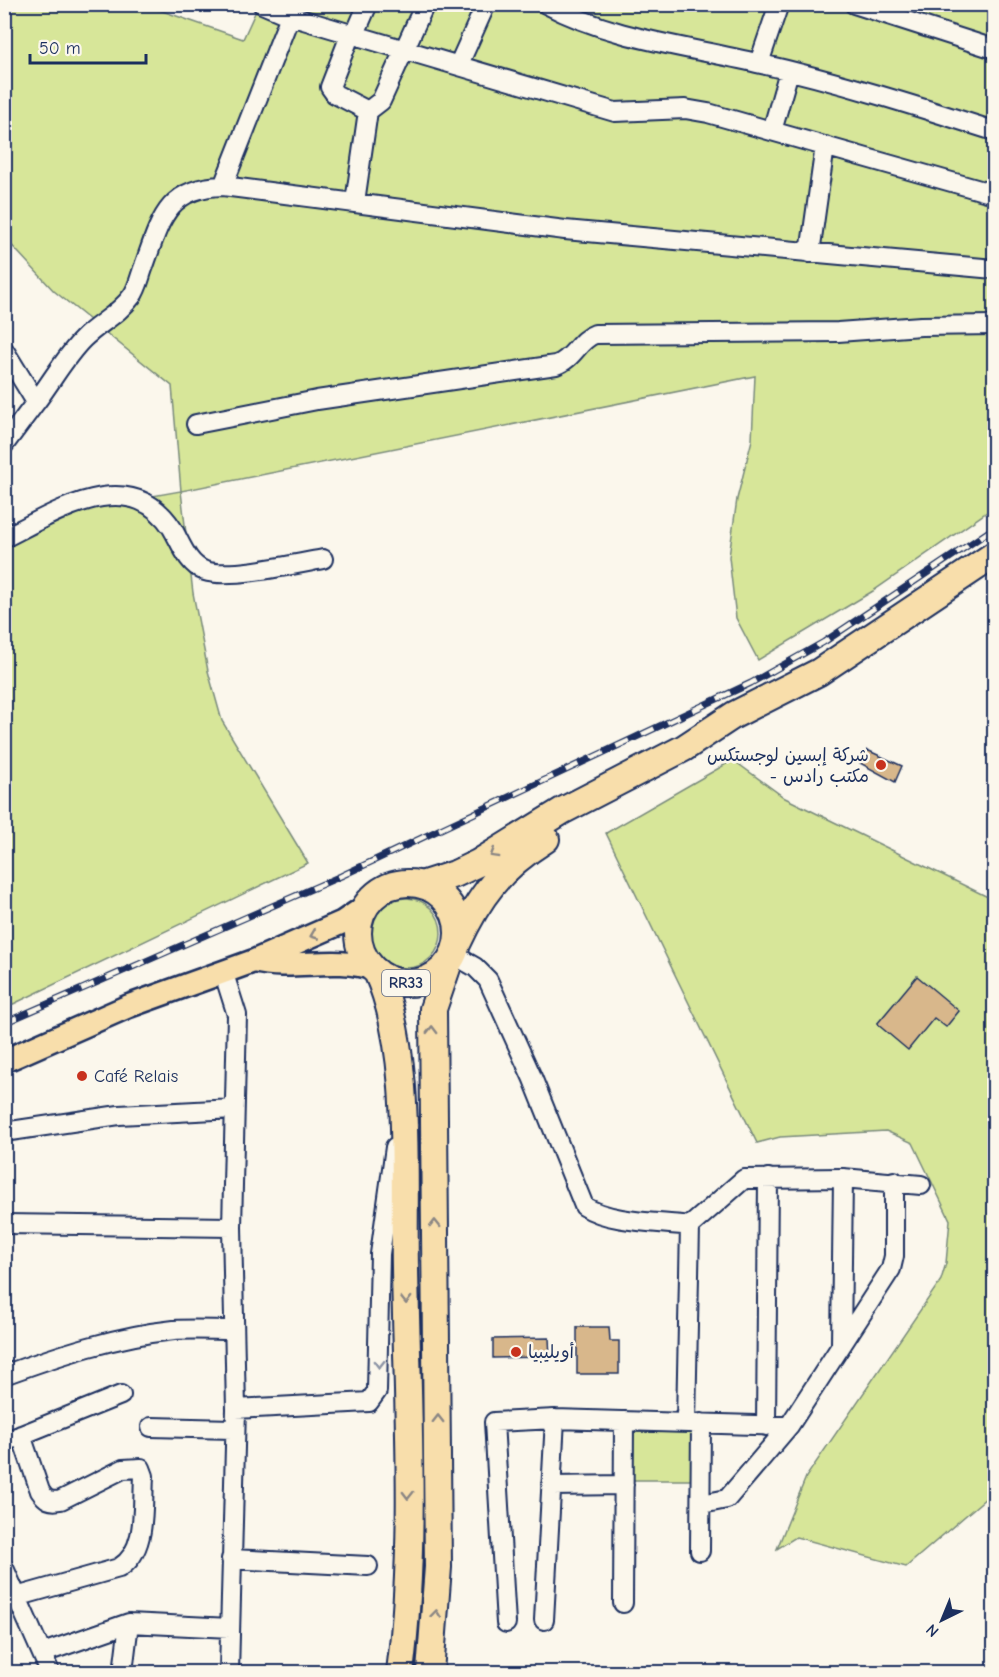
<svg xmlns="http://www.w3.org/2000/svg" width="999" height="1677" viewBox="0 0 999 1677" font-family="'Comic Neue','Playpen Sans Arabic',sans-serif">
	<rect width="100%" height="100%" fill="#fbf7ec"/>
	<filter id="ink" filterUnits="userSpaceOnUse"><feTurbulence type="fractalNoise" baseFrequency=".0167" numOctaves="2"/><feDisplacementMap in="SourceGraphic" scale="12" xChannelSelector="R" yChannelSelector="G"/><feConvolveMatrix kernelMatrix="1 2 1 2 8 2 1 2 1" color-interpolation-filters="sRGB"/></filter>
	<g filter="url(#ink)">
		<!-- green -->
		<path fill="#d7e699" stroke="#798a7c" stroke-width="1.5" d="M259,4L994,5V507L873,591L758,660L736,618L729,557L737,499L752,440L755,376L181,491L193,593L208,671L222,721L308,863L5,1008V556L17,520L181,491L172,386L54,291L5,238V5H145L243,39Z
			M733,760L785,798L994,900V1454L991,1457L994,1460V1491L906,1567L796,1537L777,1549L806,1477L941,1280L946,1263L950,1220L913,1143L886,1131L780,1137L757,1143L606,833Z
			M371 933a35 35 0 1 1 70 0a35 35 0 1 1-70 0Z
			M631,1432H693L694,1480H631Z"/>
		<!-- building -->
		<path fill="#d8b78b" stroke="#1b2f5e" stroke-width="1.5" d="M867,750L902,766L895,782L860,763Z
			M917,976L959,1011L946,1027L934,1018L908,1050L877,1024Z
			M577,1327H609L610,1341H619V1374H577Z
			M549,1338L550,1357L493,1358V1339Z"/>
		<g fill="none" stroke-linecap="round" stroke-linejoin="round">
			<!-- minor casing -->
			<g stroke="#1b2f5e" stroke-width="22">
				<path id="minor" d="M262,4L290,16L615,112L685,109L708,113L994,194
					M546,4C612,39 685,46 757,63C837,81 916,106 994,131
					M854,4L994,49
					M351,33L330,87L335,94L368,111L355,202
					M355,34L368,4
					M759,63L779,4
					M459,64L486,4
					M368,111L381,101L425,4
					M772,131L789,71
					M223,186L290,16
					M810,253L825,146
					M4,350L36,402L4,445
					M36,402C52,381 65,357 83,339C99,323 118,315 132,296C138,288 140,276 144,266C160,221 167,187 223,186L565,230L994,269
					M196,424L317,400L556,365C574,359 578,340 595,334L838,332L921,326L994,325
					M4,538C55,513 129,463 172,528C181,543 187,564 205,571C229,579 296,564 323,559
					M454,955L475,967L488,980L532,1077L584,1206C609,1223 660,1222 690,1226
					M224,974L237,1015L232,1227L236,1409L229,1672
					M4,1132L119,1115L234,1109
					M4,1224L232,1227
					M841,1345L843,1178
					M4,1375C59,1355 116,1336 174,1330C193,1329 214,1330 234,1330
					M236,1409L369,1402L377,1391L380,1254L395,1147
					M686,1422L690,1226L744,1179L843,1178L921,1185
					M766,1426L768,1178
					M151,1427L233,1429
					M4,1442L121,1395
					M552,1486L624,1485
					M702,1504L727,1499L789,1426L891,1269L894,1256V1181
					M700,1551L701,1423
					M231,1559L368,1566
					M4,1568L50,1672
					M4,1598L16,1597L119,1568C148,1551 142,1506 144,1476L141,1468L123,1469L61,1500C50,1502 46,1500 40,1491L21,1435
					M623,1603L624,1421
					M544,1620L555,1419
					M506,1623L494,1422L555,1419L789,1426
					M43,1653L129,1623L230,1628
					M123,1672L129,1623"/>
			</g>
			<!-- major casing -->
			<g stroke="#1b2f5e" stroke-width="27">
				<path id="major" d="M254,961C295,971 333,955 374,969
					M4,1061L129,1006L254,961L343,922L365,907"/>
			</g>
			<!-- highway casing -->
			<g stroke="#1b2f5e" stroke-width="30">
				<path id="highway" d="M358 933a50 50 0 1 1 100 0a50 50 0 1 1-100 0Z
					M421,885L455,874L478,863L562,811L684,748L734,715L819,672L994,555
					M457,944C479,896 500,868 546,839
					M377,972C413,1052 403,1179 405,1268C407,1402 417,1539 400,1672
					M430,1672L438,1567L433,1009L449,962"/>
			</g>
			<!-- minor -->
			<use href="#minor" stroke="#fbf7ec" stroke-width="18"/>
			<!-- major -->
			<use href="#major" stroke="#f8deab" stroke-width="22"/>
			<!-- highway -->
			<use href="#highway" stroke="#f8deab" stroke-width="26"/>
			<!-- rail casing -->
			<g stroke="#1b2f5e" stroke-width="7">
				<path id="rail" d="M4,1023L341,876L751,683L824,642L994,528"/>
			</g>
			<!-- rail -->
			<use href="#rail" stroke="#fbf7ec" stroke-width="4.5" stroke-dasharray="14" stroke-linecap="butt"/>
		</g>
		<!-- one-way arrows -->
		<defs><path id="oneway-chevron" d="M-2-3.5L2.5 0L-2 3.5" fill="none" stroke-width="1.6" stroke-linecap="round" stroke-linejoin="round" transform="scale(1.5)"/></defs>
		<g stroke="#8a8684">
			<use href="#oneway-chevron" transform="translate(494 854) rotate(149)"/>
			<use href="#oneway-chevron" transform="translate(314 935) rotate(158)"/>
			<use href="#oneway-chevron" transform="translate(432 1030) rotate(-89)"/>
			<use href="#oneway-chevron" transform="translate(435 1224) rotate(-91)"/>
			<use href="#oneway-chevron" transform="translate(406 1300) rotate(89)"/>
			<use href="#oneway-chevron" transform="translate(438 1419) rotate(-90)"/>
			<use href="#oneway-chevron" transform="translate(408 1495) rotate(91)"/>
			<use href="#oneway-chevron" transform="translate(436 1614) rotate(-84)"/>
		</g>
		<use stroke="#8b93a5" href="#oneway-chevron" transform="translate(379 1364) rotate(91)"/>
	</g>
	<!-- markers -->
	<g fill="#c8321e" stroke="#fbf7ec" stroke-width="2">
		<circle cx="881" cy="765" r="6"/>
		<circle cx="82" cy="1076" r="6"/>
		<circle cx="516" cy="1352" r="6"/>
	</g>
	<g text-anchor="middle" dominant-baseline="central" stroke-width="5" stroke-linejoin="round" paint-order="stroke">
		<!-- shield labels -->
		<rect fill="#fbf7ec" stroke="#5e6b89" stroke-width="1.5" x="382" y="970" width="48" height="26" rx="4.5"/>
		<g font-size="16" font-weight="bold" fill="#1b2f5e">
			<text x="406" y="983">RR33</text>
		</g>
		<!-- poi labels -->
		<g font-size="18" fill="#1b2f5e" stroke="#fbf7ec" text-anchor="start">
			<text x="869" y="755" text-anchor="end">شركة إبسين لوجستكس<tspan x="869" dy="21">- مكتب رادس</tspan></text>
			<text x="94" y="1076">Café Relais</text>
			<text x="528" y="1352">أويليبيا</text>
		</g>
	</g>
	<!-- margin -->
	<rect width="999" height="1677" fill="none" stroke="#fbf7ec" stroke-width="24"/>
	<rect x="12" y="12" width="975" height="1653" fill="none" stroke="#1b2f5e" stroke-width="2" filter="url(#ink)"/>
	<!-- north arrow -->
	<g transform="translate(942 1620) rotate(223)" stroke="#fbf7ec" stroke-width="4.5" paint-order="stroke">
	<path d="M0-4.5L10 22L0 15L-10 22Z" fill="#1b2f5e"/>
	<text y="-9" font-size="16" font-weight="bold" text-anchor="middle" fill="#1b2f5e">N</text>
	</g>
	<!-- scale -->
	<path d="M30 54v9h116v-9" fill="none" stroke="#1b2f5e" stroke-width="3"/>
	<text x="39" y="54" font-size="18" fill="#1b2f5e" stroke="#fbf7ec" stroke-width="4.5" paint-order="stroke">50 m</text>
</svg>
